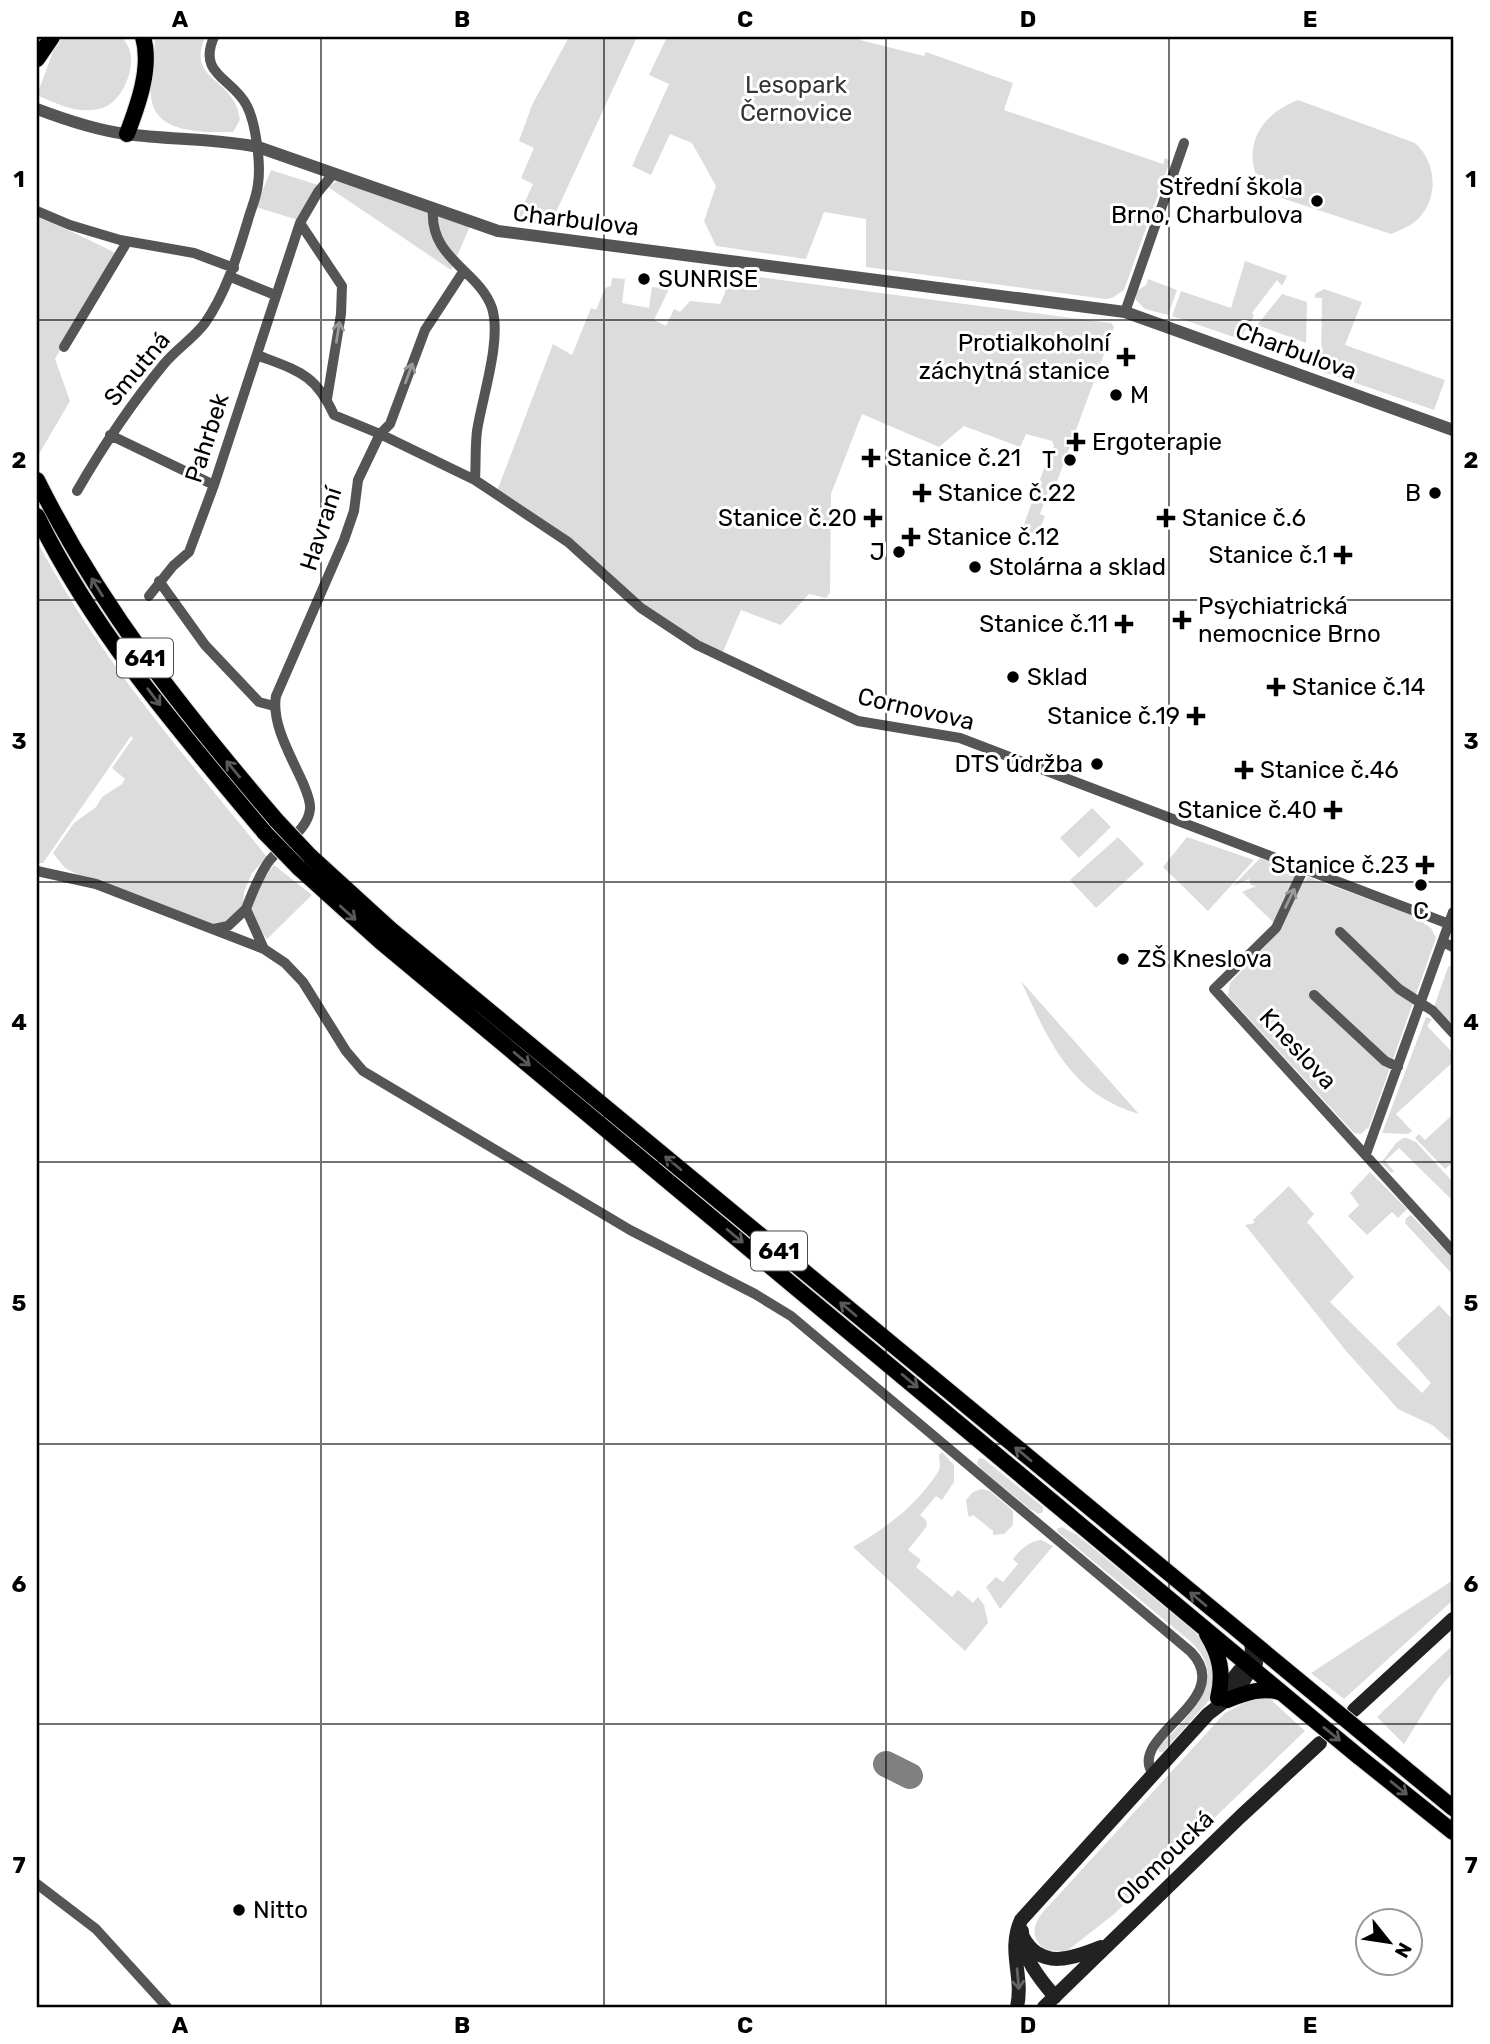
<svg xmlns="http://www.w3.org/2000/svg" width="1490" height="2044" viewBox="0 0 1490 2044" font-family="Rubik,sans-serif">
	<rect width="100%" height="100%" fill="#fff"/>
	<!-- green -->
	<path fill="#dcdcdc" d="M63,37H122C125,41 129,47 130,51C135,72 121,104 99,109C77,114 57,104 37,95L53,52Z
		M152,37H205C189,75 220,76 235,103C238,108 239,115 240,120L233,132C205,132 155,135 151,97C149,79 153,59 155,42Z
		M569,37H637L550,225L516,221L533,184L521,178L534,148L519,141L532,105Z
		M667,37H861L860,40L924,56L926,52L1013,83L1004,110L1163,164L1165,158L1170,161L1124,290L1112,298L1105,299L866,267V219L824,212L806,259L716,246L704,221L716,186L692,143L670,134L651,175L632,166L669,84L649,75Z
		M1298,100L1415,143C1436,162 1439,195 1420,217C1412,226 1402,229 1391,234L1266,193C1238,155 1256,116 1298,100Z
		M271,170L318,185L298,220L256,207Z
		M339,180L470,226L451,270L328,187Z
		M37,215L116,253L55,359L70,401L39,454L37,446Z
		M1245,261L1287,276L1282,286L1277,280L1252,313L1254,316L1240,339L1172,316L1181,291L1231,308Z
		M727,273L1111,323L1114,327L1055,487L1050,486L1040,514L1045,516L1038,535L1022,530L1048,457H1050L1054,446L1052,441L1026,434L1020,447L964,426L939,447L862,414L831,494L830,593L826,598L809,594L781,625L741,610L722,654L697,641L662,618L497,491L553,344L572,355L591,308L596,310L605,288L611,286L612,278L625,279L622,303L649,308L652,287L669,289L654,320L666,326L674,309L680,312L690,301L720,304L725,293Z
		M1148,279L1177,290L1168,315L1145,309L1136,300V292L1146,285Z
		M1324,289L1362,302L1345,345L1445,380L1434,410L1318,370L1313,366L1321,365L1322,298H1315V294Z
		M1282,294L1307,302L1306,343L1257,325Z
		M37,541C98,657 185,756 267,857L252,873L244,892L243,905L234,919L213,929L96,884L65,868L53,853L74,823L96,807L102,797L122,784L125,779L112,768L133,738L131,736L43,863H37Z
		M1092,808L1111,827L1079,858L1060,838Z
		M1118,837L1144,864L1096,908L1070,880Z
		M1187,837L1254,860L1208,911L1163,867Z
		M1260,858L1293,869L1297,876L1274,923L1242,892L1256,886L1251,885L1249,879L1233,886Z
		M274,865L312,895L267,939C262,932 253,924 251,916C248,899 265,877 274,865Z
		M1308,877L1414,916L1431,928L1436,938L1369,1127L1361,1134L1354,1133L1228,996L1230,983L1281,930L1278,927L1299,888Z
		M1453,964V1027L1434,1007L1448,967Z
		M1021,981L1139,1114C1070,1094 1049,1041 1021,981Z
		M1426,1017L1432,1019L1427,1026L1453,1053V1062L1396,1114L1412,1131L1408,1134L1382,1133Z
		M1453,1114V1162L1445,1169L1415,1138L1419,1134L1425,1140Z
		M1403,1138H1407L1416,1142L1453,1182V1201L1399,1148L1385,1161L1394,1171L1392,1173L1381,1163L1396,1143Z
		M1370,1172L1407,1209L1398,1218L1392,1212L1367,1235L1348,1216L1359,1205L1350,1193Z
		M1289,1186L1314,1214L1307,1222L1354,1277L1330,1302L1422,1393L1431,1383L1396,1344L1439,1305L1453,1320V1443L1432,1425L1398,1409L1347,1352L1245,1225L1255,1223L1253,1220Z
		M1411,1215L1453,1258V1275L1405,1223L1406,1218Z
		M942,1452L954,1465V1482L942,1500L936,1496L920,1515L926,1520L927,1526L908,1550L921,1560L916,1567L952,1597L958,1590L973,1603L978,1597L984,1605L988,1623L965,1651L853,1547C886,1528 917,1505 938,1472L940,1467L939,1455Z
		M979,1458L984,1459L1043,1507V1512L1039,1514L1030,1509L981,1469L977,1463Z
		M981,1489L990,1491L1013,1511V1525L1004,1534L993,1535V1531L973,1515L970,1517L968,1515L966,1500L973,1492Z
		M1062,1527L1077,1535L1195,1632L1205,1642L1216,1661L1212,1697L1163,1752H1159L1158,1748C1186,1717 1234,1681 1190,1641L1058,1532L1057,1529Z
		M1041,1540L1053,1546L1000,1609L986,1587L996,1577L1003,1582L1018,1564L1013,1559C1021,1549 1028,1542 1041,1540Z
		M1453,1580V1600L1344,1699L1311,1673Z
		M1453,1645V1672L1437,1691L1404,1744L1377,1717Z
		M1254,1698H1269L1305,1731L1113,1915L1068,1950L1061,1952L1051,1950L1050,1954C1032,1940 1029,1929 1044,1911L1225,1713Z"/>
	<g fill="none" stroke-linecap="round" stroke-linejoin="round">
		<!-- taxiway -->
		<path stroke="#808080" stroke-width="26" d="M886,1764L910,1776"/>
		<!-- trunk casing -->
		<g stroke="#dbdbdb" stroke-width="18">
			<path id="trunk" d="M37,59L52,37
				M127,134C138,105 152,67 143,37
				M37,480C101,609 184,712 277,821
				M37,516C94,633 182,734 265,833
				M310,856L390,929L1321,1699
				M298,867L380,941L1306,1713
				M1207,1634C1220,1655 1224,1674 1218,1698
				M1227,1700C1245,1693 1264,1686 1282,1693
				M1373,1742L1453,1808
				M1358,1756L1453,1832"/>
		</g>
		<!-- minor -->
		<path stroke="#555" stroke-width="10" d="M433,209C429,259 479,270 492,308C502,340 482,398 477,431C475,447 476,464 475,480
			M37,211L70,225L120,240L194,253L234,268
			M300,223L342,286L341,314L327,399
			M463,272L425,330L390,424L380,434L358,480L354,511L344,540L276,696C271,724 292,758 303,783C306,791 311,801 310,809C308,832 278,846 267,864C258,878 252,893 246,909L264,949L285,963L303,982L346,1051L363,1071L630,1230L755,1294L791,1316L1191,1652C1238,1701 1123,1737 1154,1775
			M231,277L275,295
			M1125,312L1184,143
			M64,347L127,242
			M257,355C298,371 315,373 334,415L380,434L475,480L568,542L641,608L697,645L858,721L960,738L1449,924
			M110,435L214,485
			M77,491C103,446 131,404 164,364C176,349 194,338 205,323C227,291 237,256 248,220C251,209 257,196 258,184C261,164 256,124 247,106C233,78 197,75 214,37
			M159,581L205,645L259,702L274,706
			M149,596L173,566L189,552L214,485L300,223L318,192L334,173
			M1304,868L1276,928L1214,989L1453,1251
			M37,871L96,884L264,949
			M214,929L228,926L246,909
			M1340,932L1399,989L1433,1011L1453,1033
			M1443,942L1453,947
			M1314,995L1385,1061L1398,1067
			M1366,1154L1453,912
			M37,1884L96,1929L167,2007"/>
		<!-- tertiary -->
		<path stroke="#555" stroke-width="12" d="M37,109C66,120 95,130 126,134C170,140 214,138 258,147L498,231L1125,312L1453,430"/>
		<!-- secondary -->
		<path stroke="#222" stroke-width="14" d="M1220,1695L1239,1671L1256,1663
			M1354,1710L1453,1619
			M1022,1931C1022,1958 1039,1978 1055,1997
			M1023,1937C1041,1971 1074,1958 1101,1947
			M1017,2007C1024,1976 1007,1951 1021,1920L1208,1714C1234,1694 1257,1678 1251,1642
			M1044,2007L1241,1816L1320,1743"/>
		<!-- trunk -->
		<use href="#trunk" stroke="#000" stroke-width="16"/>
		<!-- trunk-bridge casing -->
		<g stroke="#dbdbdb" stroke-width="18" stroke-linecap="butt">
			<path id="trunk-bridge" d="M277,821L310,856
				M265,833L298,867
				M1321,1699L1373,1742
				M1306,1713L1358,1756"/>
		</g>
		<!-- trunk-bridge -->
		<use href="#trunk-bridge" stroke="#000" stroke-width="16"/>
	</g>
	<!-- one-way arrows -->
	<defs><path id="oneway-shaft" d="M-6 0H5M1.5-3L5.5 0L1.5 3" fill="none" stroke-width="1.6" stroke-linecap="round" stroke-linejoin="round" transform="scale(1.75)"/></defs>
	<g stroke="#999">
		<use href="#oneway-shaft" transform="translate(338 332) rotate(-81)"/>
		<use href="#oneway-shaft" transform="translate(409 373) rotate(-70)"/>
		<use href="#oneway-shaft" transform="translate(1290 898) rotate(-64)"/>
	</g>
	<g stroke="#595959">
		<use href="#oneway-shaft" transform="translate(97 587) rotate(-122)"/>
		<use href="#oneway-shaft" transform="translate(154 697) rotate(53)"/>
		<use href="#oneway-shaft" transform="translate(233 769) rotate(-130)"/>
		<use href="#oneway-shaft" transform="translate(348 913) rotate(42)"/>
		<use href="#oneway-shaft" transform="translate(522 1059) rotate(40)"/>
		<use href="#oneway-shaft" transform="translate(673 1163) rotate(-140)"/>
		<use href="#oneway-shaft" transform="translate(735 1236) rotate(40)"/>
		<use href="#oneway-shaft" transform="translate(848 1309) rotate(-140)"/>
		<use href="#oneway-shaft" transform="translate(910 1381) rotate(40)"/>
		<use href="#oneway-shaft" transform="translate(1023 1454) rotate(-140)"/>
		<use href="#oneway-shaft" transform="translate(1198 1599) rotate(-140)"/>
		<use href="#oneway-shaft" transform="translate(1332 1734) rotate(39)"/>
		<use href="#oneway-shaft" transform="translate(1399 1788) rotate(39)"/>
	</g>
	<use stroke="#646464" href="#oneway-shaft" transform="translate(1018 1979) rotate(85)"/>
	<!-- grid -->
	<path fill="none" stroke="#000" stroke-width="2" stroke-opacity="0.55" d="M321,37V2007M604,37V2007M886,37V2007M1169,37V2007M37,320H1453M37,600H1453M37,882H1453M37,1162H1453M37,1444H1453M37,1724H1453"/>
	<!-- markers -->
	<g fill="#000" stroke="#fff" stroke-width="2.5">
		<circle cx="1317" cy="201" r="7"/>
		<circle cx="644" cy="279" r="7"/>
		<path d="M1122.5 346.5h7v7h7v7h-7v7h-7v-7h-7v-7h7z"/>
		<circle cx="1116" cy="395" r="7"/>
		<path d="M1072.5 431.5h7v7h7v7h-7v7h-7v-7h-7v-7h7z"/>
		<path d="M867.5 447.5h7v7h7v7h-7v7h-7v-7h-7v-7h7z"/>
		<circle cx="1070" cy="460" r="7"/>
		<path d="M918.5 482.5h7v7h7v7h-7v7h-7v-7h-7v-7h7z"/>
		<circle cx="1435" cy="493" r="7"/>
		<path d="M869.5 507.5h7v7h7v7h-7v7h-7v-7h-7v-7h7z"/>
		<path d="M1162.5 507.5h7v7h7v7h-7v7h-7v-7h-7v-7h7z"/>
		<path d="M907.5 526.5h7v7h7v7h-7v7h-7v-7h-7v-7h7z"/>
		<circle cx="899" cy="552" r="7"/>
		<path d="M1339.5 544.5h7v7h7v7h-7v7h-7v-7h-7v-7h7z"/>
		<circle cx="975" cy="567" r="7"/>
		<path d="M1178.5 609.5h7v7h7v7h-7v7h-7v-7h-7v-7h7z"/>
		<path d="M1120.5 613.5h7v7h7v7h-7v7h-7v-7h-7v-7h7z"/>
		<circle cx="1013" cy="677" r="7"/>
		<path d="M1272.5 676.5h7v7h7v7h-7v7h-7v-7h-7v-7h7z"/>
		<path d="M1192.5 705.5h7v7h7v7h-7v7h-7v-7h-7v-7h7z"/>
		<circle cx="1097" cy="764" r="7"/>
		<path d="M1240.5 759.5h7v7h7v7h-7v7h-7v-7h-7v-7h7z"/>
		<path d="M1329.5 799.5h7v7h7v7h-7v7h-7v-7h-7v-7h7z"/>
		<path d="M1421.5 854.5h7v7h7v7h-7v7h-7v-7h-7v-7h7z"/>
		<circle cx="1421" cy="885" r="7"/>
		<circle cx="1123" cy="959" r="7"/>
		<circle cx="239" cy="1910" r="7"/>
	</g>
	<g text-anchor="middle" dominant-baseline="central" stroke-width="6" stroke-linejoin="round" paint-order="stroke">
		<!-- shield labels -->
		<g fill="#fff" stroke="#4c4c4c" stroke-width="2">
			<rect x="117" y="638.5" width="56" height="39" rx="5"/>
			<rect x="751" y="1231.5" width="56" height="39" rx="5"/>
		</g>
		<g font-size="23" font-weight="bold" fill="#000">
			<text x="145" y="658">641</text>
			<text x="779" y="1251">641</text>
		</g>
		<!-- park labels -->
		<g font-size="24" fill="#333" stroke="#fff">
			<text x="796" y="85">Lesopark<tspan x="796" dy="28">Černovice</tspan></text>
		</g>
		<!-- poi labels -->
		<g font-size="24" fill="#000" stroke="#fff" text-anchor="start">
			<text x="1303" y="187" text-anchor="end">Střední škola<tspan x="1303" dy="28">Brno, Charbulova</tspan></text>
			<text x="658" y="279">SUNRISE</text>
			<text x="1110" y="343" text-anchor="end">Protialkoholní<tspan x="1110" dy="28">záchytná stanice</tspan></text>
			<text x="1130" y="395">M</text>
			<text x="1092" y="442">Ergoterapie</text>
			<text x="887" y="458">Stanice č.21</text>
			<text x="1056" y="460" text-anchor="end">T</text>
			<text x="938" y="493">Stanice č.22</text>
			<text x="1421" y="493" text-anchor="end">B</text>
			<text x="857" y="518" text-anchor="end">Stanice č.20</text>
			<text x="1182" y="518">Stanice č.6</text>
			<text x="927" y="537">Stanice č.12</text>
			<text x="885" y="552" text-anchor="end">J</text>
			<text x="1327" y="555" text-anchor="end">Stanice č.1</text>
			<text x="989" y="567">Stolárna a sklad</text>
			<text x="1198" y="606">Psychiatrická<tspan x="1198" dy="28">nemocnice Brno</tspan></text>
			<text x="1108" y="624" text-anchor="end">Stanice č.11</text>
			<text x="1027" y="677">Sklad</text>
			<text x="1292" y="687">Stanice č.14</text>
			<text x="1180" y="716" text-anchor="end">Stanice č.19</text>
			<text x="1083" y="764" text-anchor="end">DTS údržba</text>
			<text x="1260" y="770">Stanice č.46</text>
			<text x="1317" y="810" text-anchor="end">Stanice č.40</text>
			<text x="1409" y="865" text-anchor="end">Stanice č.23</text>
			<text x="1421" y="911" text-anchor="middle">C</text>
			<text x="1137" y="959">ZŠ Kneslova</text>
			<text x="253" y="1910">Nitto</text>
		</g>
		<!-- street labels -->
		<g font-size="24" fill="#000" stroke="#fff">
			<text transform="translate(576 220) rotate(7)">Charbulova</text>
			<text transform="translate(1296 351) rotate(20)">Charbulova</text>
			<text transform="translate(137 369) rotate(-50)">Smutná</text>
			<text transform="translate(207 438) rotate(-72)">Pahrbek</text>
			<text transform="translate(321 529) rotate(-72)">Havraní</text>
			<text transform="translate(916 709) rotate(13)">Cornovova</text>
			<text transform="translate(1298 1049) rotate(47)">Kneslova</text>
			<text transform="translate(1165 1858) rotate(-44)">Olomoucká</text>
		</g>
	</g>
	<!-- border -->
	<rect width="1490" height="2044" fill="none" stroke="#ffffff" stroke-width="77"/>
	<!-- north arrow -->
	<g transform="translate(1389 1942) rotate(120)"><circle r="33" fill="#ffffff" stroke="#999999" stroke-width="2"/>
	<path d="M0-5L12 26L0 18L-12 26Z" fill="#000000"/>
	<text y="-10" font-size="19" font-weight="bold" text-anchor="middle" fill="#000000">N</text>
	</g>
	<rect x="38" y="38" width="1414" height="1968" fill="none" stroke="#000" stroke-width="2.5"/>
	<g font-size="23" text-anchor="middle" font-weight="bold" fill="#000">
		<text x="180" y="27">A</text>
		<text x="462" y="27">B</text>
		<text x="745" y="27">C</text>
		<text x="1028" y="27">D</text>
		<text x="1310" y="27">E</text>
		<text x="19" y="187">1</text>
		<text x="1471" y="187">1</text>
		<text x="19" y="468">2</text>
		<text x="1471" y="468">2</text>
		<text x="19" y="749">3</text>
		<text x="1471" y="749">3</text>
		<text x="19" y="1030">4</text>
		<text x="1471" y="1030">4</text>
		<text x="19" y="1311">5</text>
		<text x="1471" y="1311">5</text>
		<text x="19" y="1592">6</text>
		<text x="1471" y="1592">6</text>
		<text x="19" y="1873">7</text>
		<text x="1471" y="1873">7</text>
		<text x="180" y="2033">A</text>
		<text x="462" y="2033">B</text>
		<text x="745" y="2033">C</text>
		<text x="1028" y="2033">D</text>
		<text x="1310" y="2033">E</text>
	</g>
</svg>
